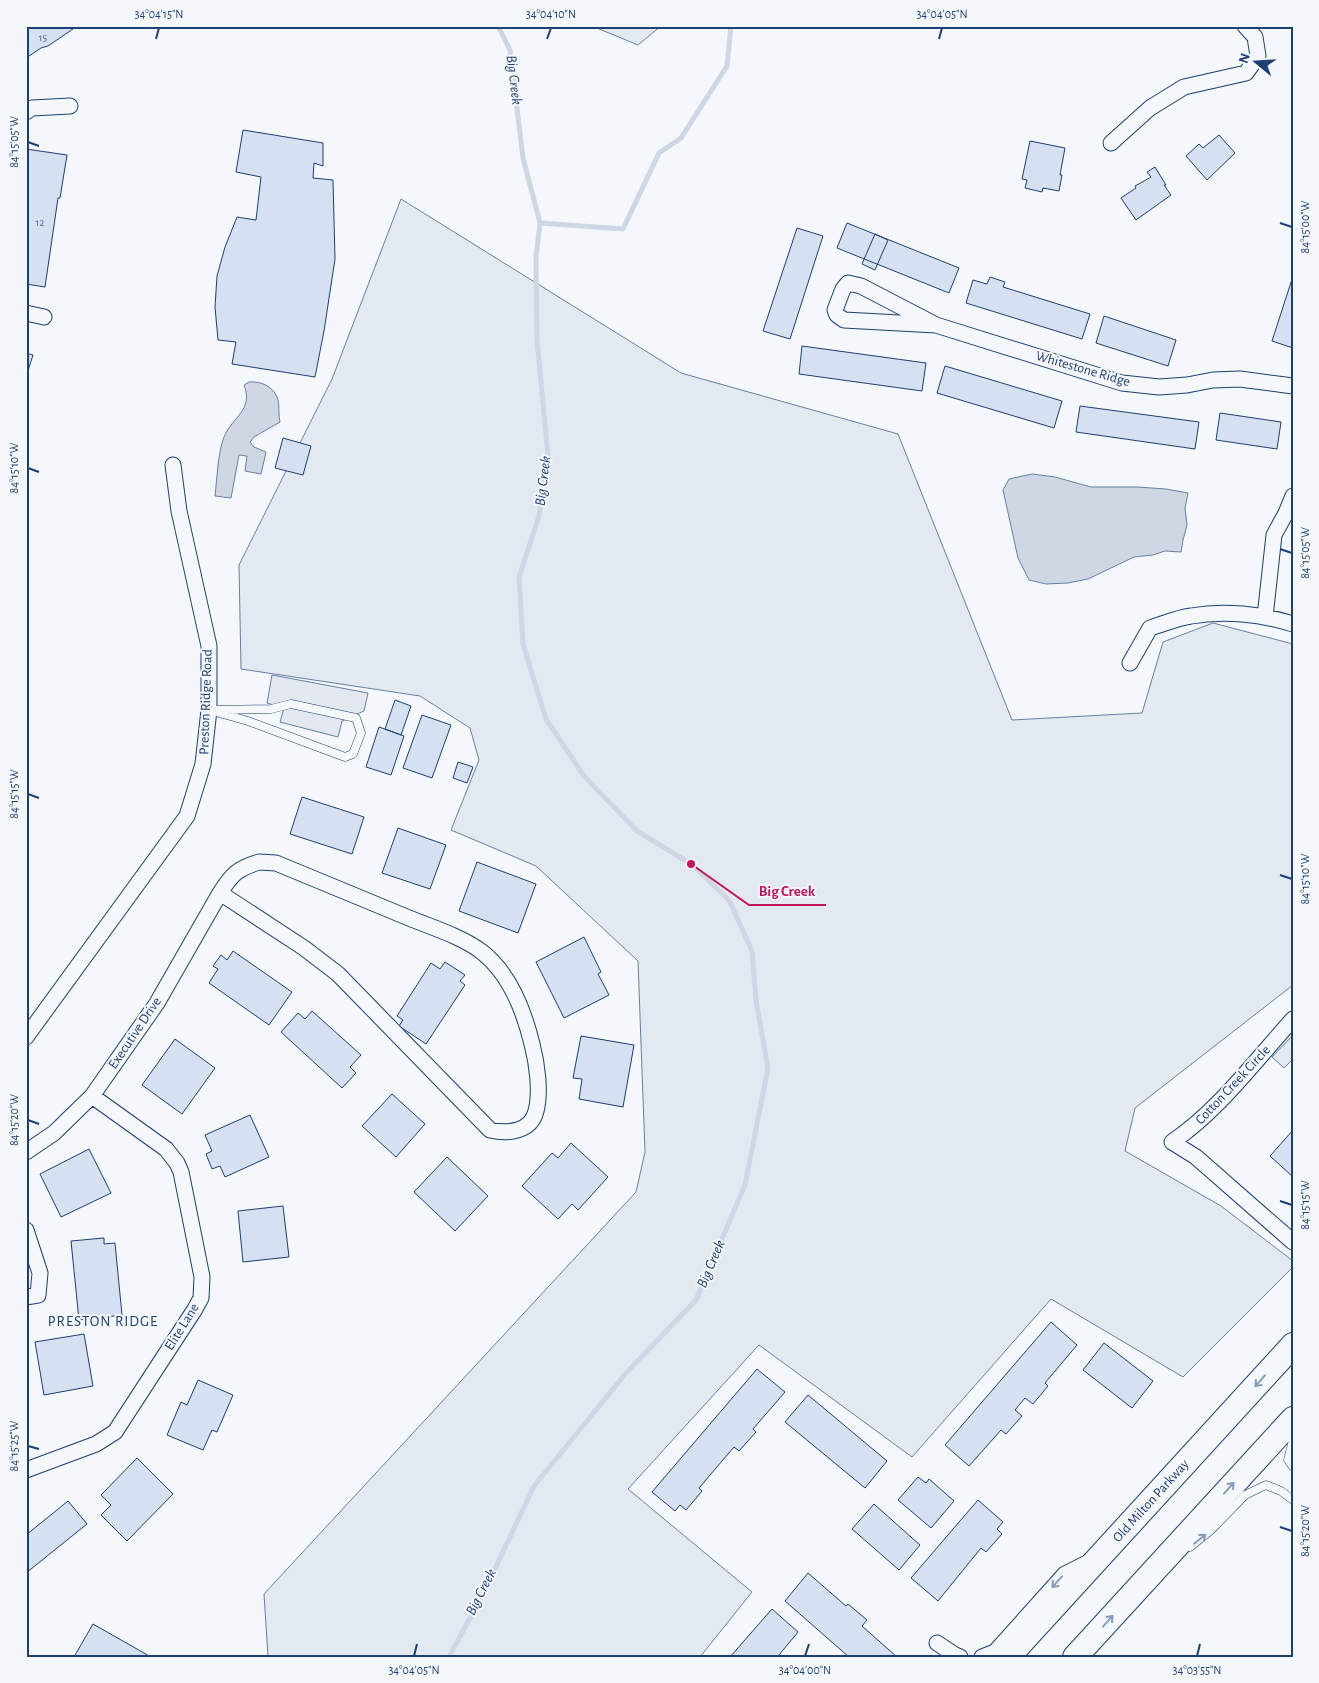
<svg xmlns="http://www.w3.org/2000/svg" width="1319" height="1683" viewBox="0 0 1319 1683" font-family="'Alegreya Sans',sans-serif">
	<rect width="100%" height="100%" fill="#f4f7fb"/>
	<!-- green -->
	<path fill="#e3e9f0" stroke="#687fa3" d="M592,26H661L638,45Z
		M401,199L681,373L898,434L1012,720L1142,713L1163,642L1213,623L1293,644V985L1135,1108L1125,1151L1221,1206L1293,1261V1267L1183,1377L1051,1299L912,1457L759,1345L628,1489L752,1592L700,1657H268L264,1594L636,1192L645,1152L638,961L536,866L451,830L479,760L470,728L420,696L241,669L239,565L332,379Z
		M1293,1035V1059L1284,1068L1272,1057Z"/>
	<!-- parking -->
	<path fill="#e3e8f0" stroke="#687fa3" d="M272,675L368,693L364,711L342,721L338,737L280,722L284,708L267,703Z"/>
	<!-- water -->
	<path fill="#cfd7e4" stroke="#687fa3" d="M249,382C261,381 272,386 277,397C280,403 278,415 280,422L254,437L250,442L254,447L266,452L261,474L245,471L247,456L239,455L231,498L215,496C217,479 218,452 224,437C232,417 254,410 244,385Z
		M1032,474L1055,477L1091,487H1137L1166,489L1188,493L1185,508L1187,525L1183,540L1181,552L1165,551L1153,555L1134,557L1088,579L1068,583L1046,584L1029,580L1018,558L1003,490L1009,479Z"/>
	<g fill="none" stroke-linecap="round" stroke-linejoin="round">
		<!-- stream -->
		<path stroke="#cfd7e4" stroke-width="5" d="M540,223L623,229L659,153L681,138L727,66L731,26
			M449,1657L485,1590L534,1486L626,1373L696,1300L745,1185L768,1068L756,1000L752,951L729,900L691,864L637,831L584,776L546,719L523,644L519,577L539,516L548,456L537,340L536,257L540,223L523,158L510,50L498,26"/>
	</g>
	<!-- building -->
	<path fill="#d5e0f0" stroke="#1d3f73" d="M26,26H72L73,29L48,46L41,48L26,58Z
		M243,130L323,143V166L314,163L313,178L333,180L335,259L324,331L315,377L232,364L236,342L218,340L215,307L217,276L225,247L237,217L256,220L261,177L236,172Z
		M1219,135L1235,153L1207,180L1186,156L1199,144L1203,148Z
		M1030,141L1065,148L1060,175H1062L1059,191L1043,188L1042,192L1025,188L1027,180L1022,179Z
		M26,149L67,155L60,198H58L45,287L26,284Z
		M1155,167L1166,185H1164L1171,195L1136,220L1121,198L1136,188L1135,186L1151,177L1147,172Z
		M847,223L959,268L949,293L837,248Z
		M797,228L823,236L790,339L763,331Z
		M875,234L888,240L875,270L862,264Z
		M1293,276V348L1272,341Z
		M990,277L1005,282L1003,287L1090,314L1082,339L966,303L973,280L987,284Z
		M1104,316L1176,340L1168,366L1096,343Z
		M802,346L926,363L922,391L799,374Z
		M26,353L33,355L26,377Z
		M945,366L1062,401L1054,428L937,393Z
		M1080,406L1199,422L1195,449L1076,432Z
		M1220,413L1281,422L1277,449L1216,440Z
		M283,438L311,446L303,475L275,468Z
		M395,700L411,706L401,735L385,729Z
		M422,715L451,725L432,778L403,768Z
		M379,727L404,736L391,775L366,767Z
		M458,762L473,767L467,783L453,778Z
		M302,797L364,817L352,854L290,834Z
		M398,828L446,845L430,889L382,873Z
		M477,862L536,884L518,933L459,911Z
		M584,937L601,972L598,974L609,995L564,1018L536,962Z
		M233,951L292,992L269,1025L209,983L218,969L213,966L221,955L227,960Z
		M445,962L465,975L460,981L465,985L426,1044L399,1026L403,1020L397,1016L431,963L440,969Z
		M312,1011L361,1055L350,1067L356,1073L342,1088L281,1032L298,1013L305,1019Z
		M581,1036L634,1045L623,1107L579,1099L582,1079L573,1078Z
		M175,1039L215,1068L182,1114L142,1085Z
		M392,1094L425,1124L396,1157L362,1126Z
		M250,1115L269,1157L225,1177L220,1166L212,1169L206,1154L212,1151L205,1135Z
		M1293,1130V1177L1270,1156Z
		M571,1143L608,1177L578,1210L572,1204L558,1219L522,1186L552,1153L558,1158Z
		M89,1149L111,1193L61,1217L40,1174Z
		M447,1157L488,1196L455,1231L414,1192Z
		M283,1206L289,1257L243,1262L238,1211Z
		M104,1238V1244L115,1243L122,1315L79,1320L71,1241Z
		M1051,1322L1077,1345L1045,1383L1048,1386L1033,1404L1025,1398L1015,1410L1022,1416L1006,1434L1001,1430L969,1466L945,1445Z
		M84,1334L93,1386L44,1395L35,1342Z
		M1104,1343L1153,1381L1132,1408L1083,1370Z
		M757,1369L785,1392L753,1429L756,1432L739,1451L734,1447L699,1488L702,1491L686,1510L680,1505L675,1511L652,1492Z
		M198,1380L233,1395L217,1432L212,1430L203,1450L167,1435L181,1402L187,1405Z
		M808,1395L887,1461L865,1488L785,1422Z
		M137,1458L173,1494L127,1541L101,1515L111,1505L101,1495Z
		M918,1477L926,1483L929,1479L954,1501L931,1528L898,1500Z
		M978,1500L1003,1522L997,1529L1002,1534L986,1552L981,1548L938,1601L911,1578Z
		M68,1501L87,1524L26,1573V1535Z
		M874,1504L920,1545L899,1570L852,1529Z
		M808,1573L846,1606L848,1604L867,1620L862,1626L897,1657H849L785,1601Z
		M772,1609L798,1632L779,1655L780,1657H730Z
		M93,1624L151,1657H74Z"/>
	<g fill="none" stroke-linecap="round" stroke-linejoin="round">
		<!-- service casing -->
		<g stroke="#1d3f73" stroke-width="9">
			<path id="service" d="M291,704L356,718L361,733L353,754L345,757L248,721L209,710L271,709Z
				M1293,1440L1288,1460L1293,1467
				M1190,1547L1211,1530L1245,1495L1266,1485L1281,1491L1293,1500"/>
		</g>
		<!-- minor casing -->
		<g stroke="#1d3f73" stroke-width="17">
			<path id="minor" d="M26,112L32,108L70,106
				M1111,143L1150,108L1184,87L1246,73L1258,56L1255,37L1245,26
				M26,313L44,317
				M936,325L844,320L837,315L835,310L843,289L848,283L861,286L936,325L1122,383L1159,387L1187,385L1213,380L1240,379L1293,386
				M1265,617L1274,535L1286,513L1293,496
				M1130,663L1150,628C1163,624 1177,618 1191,616C1224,610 1261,614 1293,624
				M259,862L276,863C321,882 365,900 409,918C431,927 463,937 482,952C509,973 524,1011 532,1044C537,1063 541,1092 536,1111C531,1132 508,1134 490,1130L338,974L304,948L220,893C232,874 237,869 259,862Z
				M1293,1019C1255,1061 1218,1111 1172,1142L1196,1157L1293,1242
				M26,1037L187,816L203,764L209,710V646L179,511L173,465
				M26,1152L54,1133L92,1096L157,1003L220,893
				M26,1230L40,1273L38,1295L26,1297
				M26,1470L96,1444L115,1432L195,1309L201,1298L202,1277L181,1172L177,1163L166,1149L92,1096
				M937,1643L955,1655L960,1657
				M982,1657L995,1652L1065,1574L1089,1562"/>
		</g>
		<!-- trunk casing -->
		<g stroke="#1d3f73" stroke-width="26">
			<path id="trunk" d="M1008,1657L1293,1345
				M1075,1657L1293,1419"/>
		</g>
		<!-- service -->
		<use href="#service" stroke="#f4f7fb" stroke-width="8"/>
		<!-- minor -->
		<use href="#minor" stroke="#f4f7fb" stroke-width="15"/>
		<!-- trunk -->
		<use href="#trunk" stroke="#f4f7fb" stroke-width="24"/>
	</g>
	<!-- one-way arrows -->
	<defs><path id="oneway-shaft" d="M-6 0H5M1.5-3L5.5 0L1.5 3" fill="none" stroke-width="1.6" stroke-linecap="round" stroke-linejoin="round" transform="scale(1.25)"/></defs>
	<g stroke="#889bb7">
		<use href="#oneway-shaft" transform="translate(1260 1381) rotate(132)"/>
		<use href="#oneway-shaft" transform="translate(1229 1488) rotate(-48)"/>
		<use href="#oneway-shaft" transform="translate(1200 1539) rotate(-39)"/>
		<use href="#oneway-shaft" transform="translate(1057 1582) rotate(132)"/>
		<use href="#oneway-shaft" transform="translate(1108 1621) rotate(-48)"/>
	</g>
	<!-- ticks -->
	<path fill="none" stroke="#1d3f73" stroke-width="2" d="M156,39L159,28M547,39L551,28M939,39L942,28M28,142L39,146M1280,223L1292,227M28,468L39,472M1280,549L1292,553M28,794L39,798M1280,875L1292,879M28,1120L39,1124M1280,1201L1292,1205M28,1446L39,1449M1280,1527L1292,1531M414,1656L417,1644M805,1656L809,1644M1197,1656L1200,1644"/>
	<g text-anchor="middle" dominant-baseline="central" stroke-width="4" stroke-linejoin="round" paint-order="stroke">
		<!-- number labels -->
		<g font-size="11" fill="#4b6792">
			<text x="43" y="37">15</text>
			<text x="40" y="222">12</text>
		</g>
		<!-- street labels -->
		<g font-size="14" fill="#1d3f73" stroke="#f4f7fb">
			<text transform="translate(1083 369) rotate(16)">Whitestone Ridge</text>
			<text transform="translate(206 702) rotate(-88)">Preston Ridge Road</text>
			<text transform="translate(135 1033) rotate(-56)">Executive Drive</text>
			<text transform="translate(1233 1085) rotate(-47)">Cotton Creek Circle</text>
			<text transform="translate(182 1327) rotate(-58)">Elite Lane</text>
			<text transform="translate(1151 1501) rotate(-48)">Old Milton Parkway</text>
		</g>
		<!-- water labels -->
		<g font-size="15" font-style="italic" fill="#1d3f73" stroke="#f4f7fb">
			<text transform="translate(514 80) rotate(83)">Big Creek</text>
			<text transform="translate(543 481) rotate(-83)">Big Creek</text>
			<text transform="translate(711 1264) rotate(-67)">Big Creek</text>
			<text transform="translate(481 1592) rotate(-63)">Big Creek</text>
		</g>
		<!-- neighbourhood labels -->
		<g font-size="15" letter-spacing="1" fill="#1d3f73" stroke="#f4f7fb">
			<text x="103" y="1321">PRESTON RIDGE</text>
		</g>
	</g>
	<!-- callouts -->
	<path fill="none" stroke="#c2185b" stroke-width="2" d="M691 864L749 905H826"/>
	<circle fill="#c2185b" stroke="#f4f7fb" stroke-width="2" cx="691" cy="864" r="5"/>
	<g font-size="15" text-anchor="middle" font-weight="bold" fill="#c2185b" stroke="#f4f7fb" stroke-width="4" stroke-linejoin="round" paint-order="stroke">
		<text x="787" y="896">Big Creek</text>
	</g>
	<!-- border -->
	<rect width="1319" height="1683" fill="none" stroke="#f4f7fb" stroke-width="55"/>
	<!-- north arrow -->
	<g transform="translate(1256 62) rotate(288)" stroke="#f4f7fb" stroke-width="4" paint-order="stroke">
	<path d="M0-4L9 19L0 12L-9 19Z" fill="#1d3f73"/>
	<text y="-8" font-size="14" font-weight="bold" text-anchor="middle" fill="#1d3f73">N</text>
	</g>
	<rect x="28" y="28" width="1264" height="1628" fill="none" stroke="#1d3f73" stroke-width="2"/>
	<g font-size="12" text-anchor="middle" fill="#1d3f73">
		<text x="159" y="18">34°04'15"N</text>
		<text x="551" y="18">34°04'10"N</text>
		<text x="942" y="18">34°04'05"N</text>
		<text transform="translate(14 142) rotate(-90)" y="4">84°15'05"W</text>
		<text transform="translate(1305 227) rotate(-90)" y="4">84°15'00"W</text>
		<text transform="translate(14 468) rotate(-90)" y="4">84°15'10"W</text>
		<text transform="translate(1305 553) rotate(-90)" y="4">84°15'05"W</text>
		<text transform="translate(14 794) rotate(-90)" y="4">84°15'15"W</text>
		<text transform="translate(1305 879) rotate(-90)" y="4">84°15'10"W</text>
		<text transform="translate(14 1120) rotate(-90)" y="4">84°15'20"W</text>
		<text transform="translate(1305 1205) rotate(-90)" y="4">84°15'15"W</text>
		<text transform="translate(14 1446) rotate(-90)" y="4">84°15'25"W</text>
		<text transform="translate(1305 1531) rotate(-90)" y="4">84°15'20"W</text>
		<text x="414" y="1674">34°04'05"N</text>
		<text x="805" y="1674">34°04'00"N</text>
		<text x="1197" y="1674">34°03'55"N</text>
	</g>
</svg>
